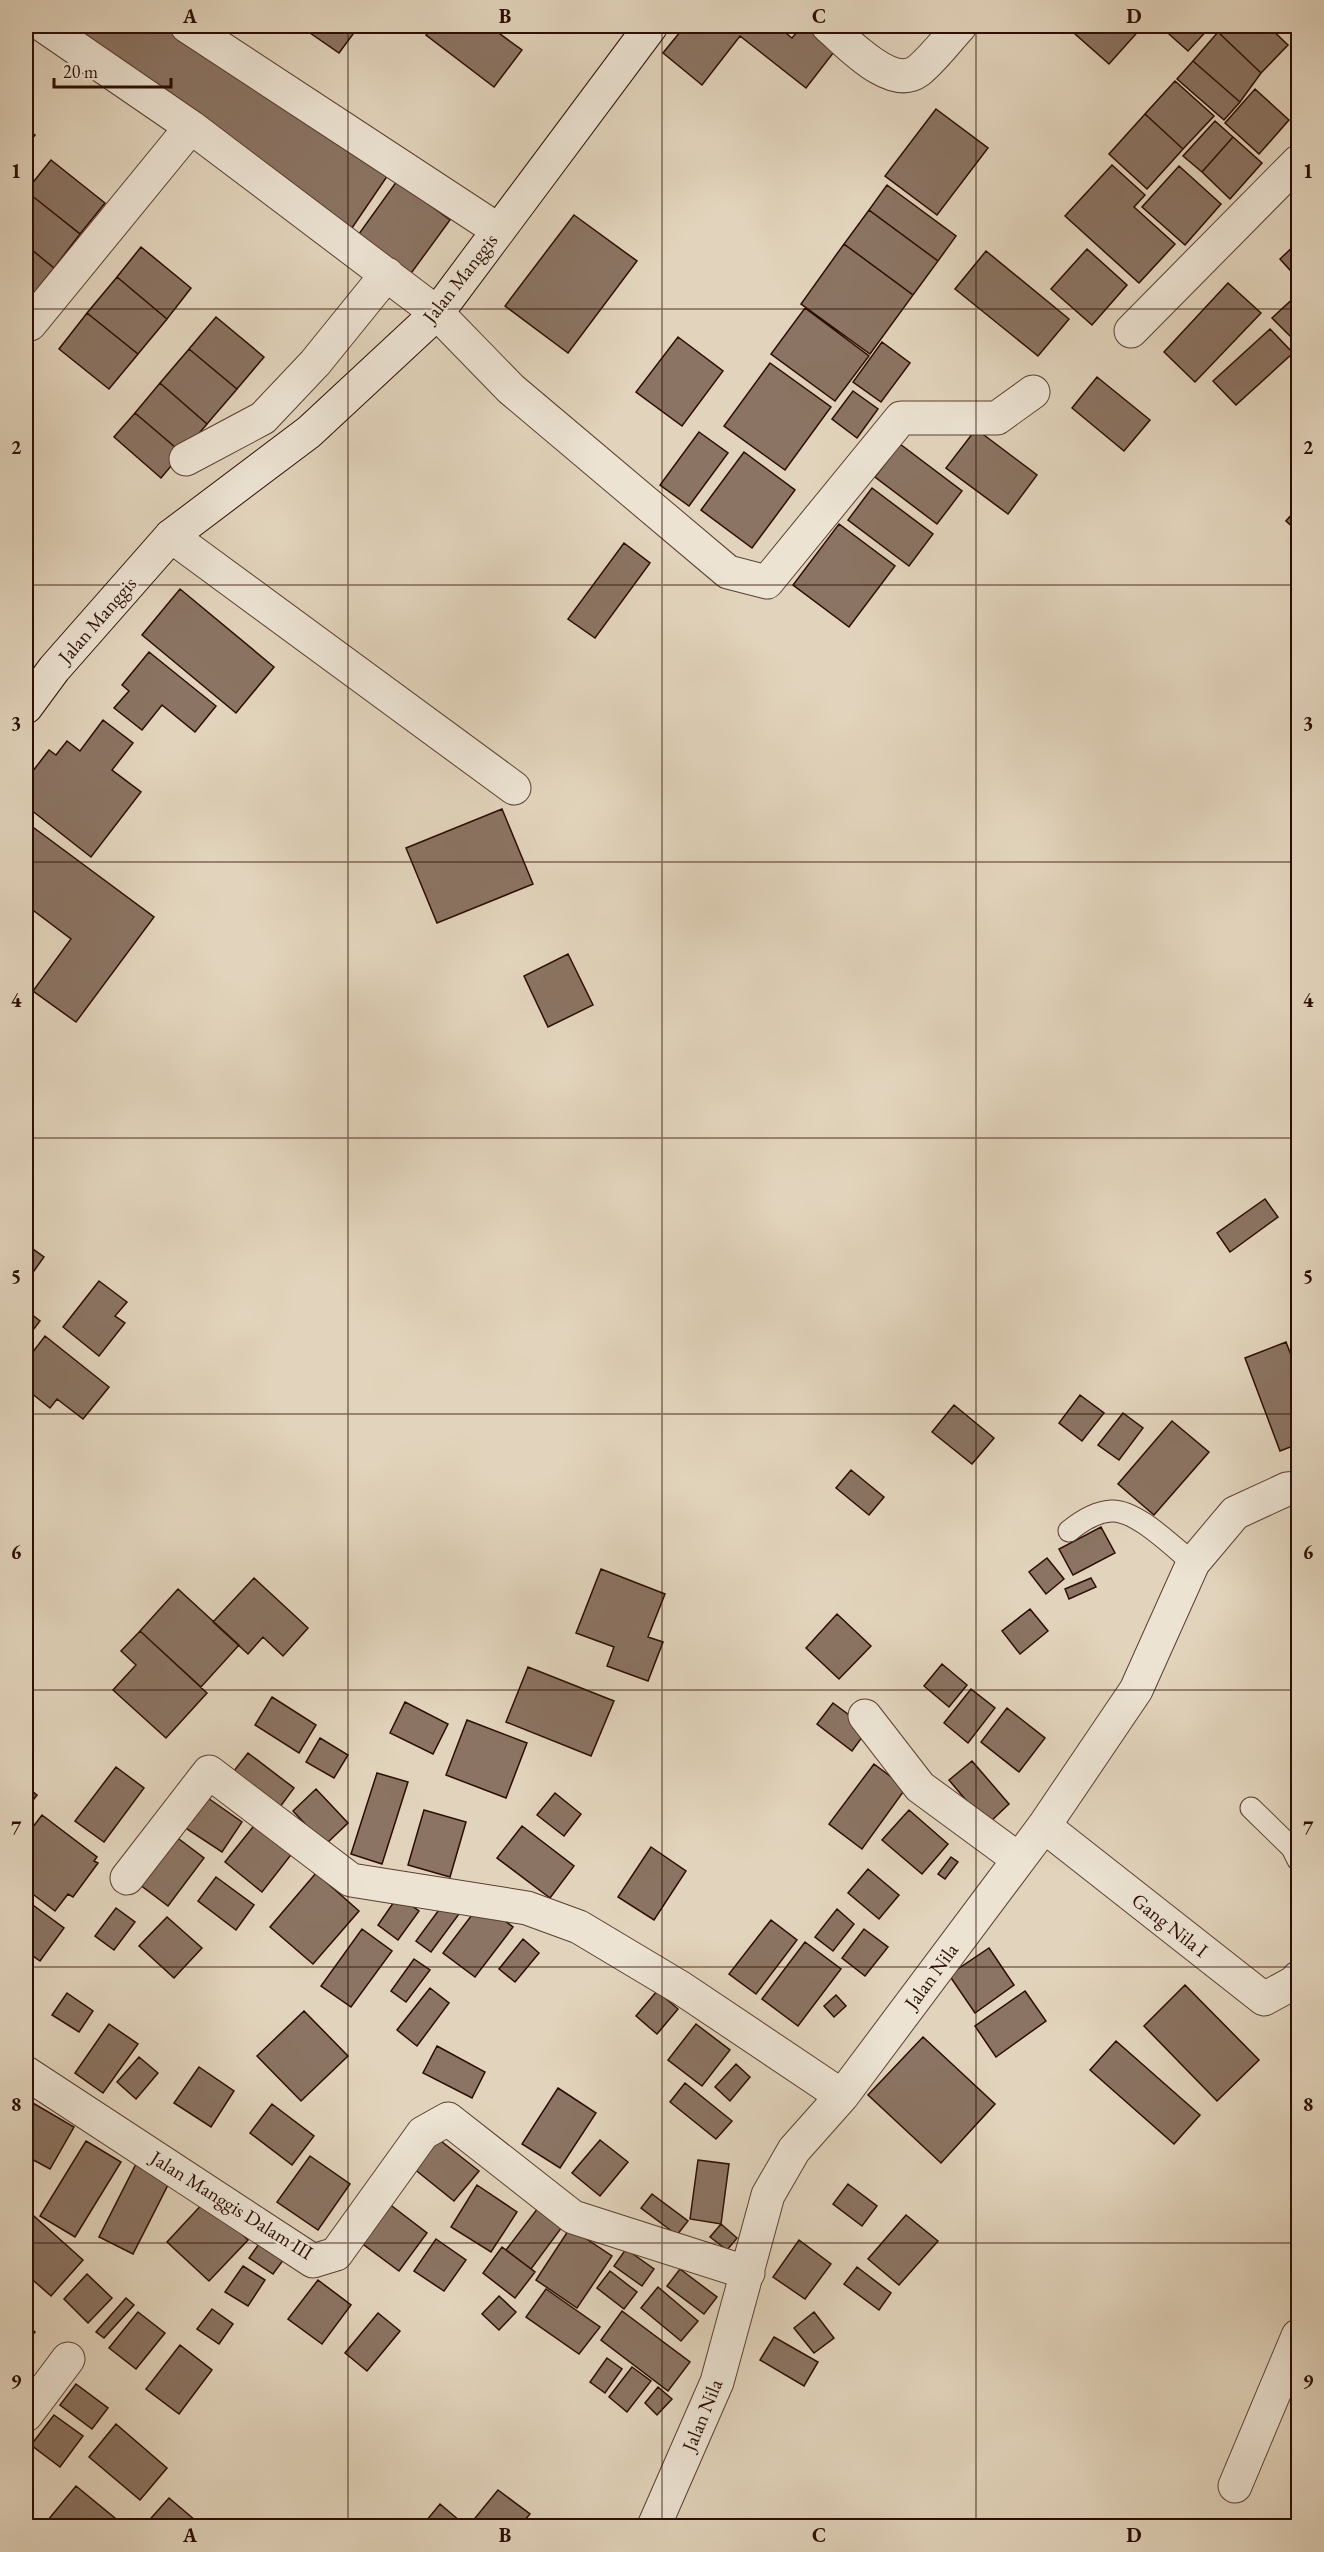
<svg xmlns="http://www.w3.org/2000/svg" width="1324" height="2552" viewBox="0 0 1324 2552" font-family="'EB Garamond',serif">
	<rect width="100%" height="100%" fill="#e2d4bc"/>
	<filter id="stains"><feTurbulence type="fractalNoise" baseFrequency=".00333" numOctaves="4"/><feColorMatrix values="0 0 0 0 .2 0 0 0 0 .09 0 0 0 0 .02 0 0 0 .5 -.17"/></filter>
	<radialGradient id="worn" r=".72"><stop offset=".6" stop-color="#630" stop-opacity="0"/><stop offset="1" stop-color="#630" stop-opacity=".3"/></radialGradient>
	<!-- building -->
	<path fill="#8b7463" stroke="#2c0d02" stroke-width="1.5" d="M83,26H175L390,172L352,228L74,39Z
		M300,26H359L339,53Z
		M412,26H428L422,33Z
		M433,26H489L522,50L494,87L426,35Z
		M685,26H777L792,38L802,26H827L844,39L806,88L740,36L702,85L663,53Z
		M782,26H796L791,32Z
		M838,26H865L854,39Z
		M1066,26H1143L1109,64Z
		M1160,26H1211L1188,51Z
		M1223,26H1268L1288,45L1261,73L1218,32Z
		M1218,32L1261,73L1240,102L1193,61Z
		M1193,61L1240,102L1224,120L1177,79Z
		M1175,81L1214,116L1183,149L1145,114Z
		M1255,89L1289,120L1259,154L1225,123Z
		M936,109L988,148L937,215L885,176Z
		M1145,114L1183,149L1147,189L1109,154Z
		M1215,121L1233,137L1202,172L1183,156Z
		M26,128L35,135L26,146Z
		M1233,137L1262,163L1230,199L1202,172Z
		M51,160L105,203L80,234L26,191Z
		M1112,165L1145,195L1134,207L1175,244L1139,283L1065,216Z
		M1179,166L1221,204L1185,245L1142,207Z
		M397,181L450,220L409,276L356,238Z
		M887,185L956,236L938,261L869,210Z
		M26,191L80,234L54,268L26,245Z
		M869,210L938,261L913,295L844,244Z
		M574,215L637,261L568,353L505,306Z
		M1298,242V279L1280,259Z
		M844,244L913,295L870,354L801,304Z
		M26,245L54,268L26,303Z
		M141,247L191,288L167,319L117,277Z
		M1087,249L1127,285L1092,325L1051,289Z
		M986,251L1069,319L1038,356L955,289Z
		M117,277L167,319L138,354L87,313Z
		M1228,283L1261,313L1195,382L1164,352Z
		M1298,294V336L1294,340L1272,318Z
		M805,308L869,356L835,401L771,354Z
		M87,313L138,354L109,389L59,349Z
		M216,317L264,357L237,389L189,349Z
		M1270,329L1293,353L1236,405L1213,381Z
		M678,337L723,371L682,426L636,392Z
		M882,342L910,363L881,402L853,382Z
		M189,349L237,389L207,424L160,383Z
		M770,363L831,407L785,470L724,426Z
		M1097,377L1150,420L1124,451L1072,408Z
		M160,383L207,424L182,453L135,413Z
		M853,391L878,409L857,438L832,419Z
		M135,413L182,453L161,478L114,437Z
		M976,429L1037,475L1008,514L946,468Z
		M699,432L728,453L689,506L660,485Z
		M900,444L962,491L937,524L875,477Z
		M744,452L795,490L752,548L701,510Z
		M872,488L933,534L909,566L848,520Z
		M1298,507V532L1286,521Z
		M839,524L895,566L849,627L793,585Z
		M624,543L650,563L595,638L568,619Z
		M180,589L274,667L236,713L142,635Z
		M149,652L216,706L195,732L162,705L142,730L114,708L129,691L122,685Z
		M103,720L133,743L112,770L141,792L91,857L26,806V780L49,750L56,755L67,741L80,751Z
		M502,809L533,884L437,923L406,848Z
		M26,822L154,917L76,1022L33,991L71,939L26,905Z
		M568,954L593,1005L548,1027L524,976Z
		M1265,1199L1278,1217L1230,1252L1217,1233Z
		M26,1244L44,1257L26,1282Z
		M99,1281L127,1302L115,1316L125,1323L99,1356L63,1327Z
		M26,1310L40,1321L26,1339Z
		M45,1336L109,1387L83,1419L57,1399L50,1408L26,1389V1361Z
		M1286,1342L1298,1373V1444L1280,1451L1245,1358Z
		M1080,1395L1104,1413L1082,1441L1059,1423Z
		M954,1405L994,1438L972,1464L932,1432Z
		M1123,1413L1143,1428L1119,1460L1098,1445Z
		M1172,1421L1209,1452L1154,1515L1118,1484Z
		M851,1470L884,1497L869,1515L836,1488Z
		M1101,1527L1115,1553L1073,1575L1059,1549Z
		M1047,1558L1064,1579L1046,1594L1029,1572Z
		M601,1569L665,1594L648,1637L663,1642L648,1681L607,1666L614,1647L576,1633Z
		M254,1578L308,1628L283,1656L263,1637L248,1654L213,1622Z
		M1091,1578L1096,1587L1069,1599L1065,1589Z
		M178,1589L239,1645L201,1687L140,1631Z
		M1030,1609L1048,1631L1020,1654L1002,1631Z
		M837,1614L871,1646L839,1679L806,1648Z
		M140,1631L207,1693L166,1738L113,1690L136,1665L121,1651Z
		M942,1664L967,1685L949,1707L924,1686Z
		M528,1667L614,1701L591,1756L506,1722Z
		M971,1689L995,1708L968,1743L944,1723Z
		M272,1697L316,1725L299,1753L255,1725Z
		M405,1702L448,1724L433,1754L390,1733Z
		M833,1703L868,1729L852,1751L817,1724Z
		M1007,1708L1045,1738L1019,1772L981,1742Z
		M467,1720L527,1743L506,1798L446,1775Z
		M320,1738L348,1755L334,1778L306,1762Z
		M248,1753L294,1788L277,1811L230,1776Z
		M972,1761L1009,1804L987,1825L949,1780Z
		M874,1764L906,1788L862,1849L829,1824Z
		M116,1767L144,1788L104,1842L75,1821Z
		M377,1773L408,1782L382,1864L351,1854Z
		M26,1786L37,1795L26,1809Z
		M316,1789L348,1823L325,1845L293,1811Z
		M555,1793L581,1814L564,1836L537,1815Z
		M205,1796L242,1822L222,1852L184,1827Z
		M424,1810L466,1822L450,1877L408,1865Z
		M909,1810L948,1844L922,1874L882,1840Z
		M42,1815L97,1857L94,1861L98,1863L73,1897L68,1894L55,1911L26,1889V1836Z
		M257,1822L294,1851L262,1892L225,1862Z
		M522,1826L574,1866L550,1898L497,1858Z
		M171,1833L204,1858L168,1906L135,1881Z
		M651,1847L686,1871L654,1920L618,1897Z
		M951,1857L958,1862L945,1879L938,1874Z
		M868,1869L899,1895L879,1919L848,1893Z
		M316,1873L359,1911L313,1964L270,1927Z
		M216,1877L254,1905L236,1930L198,1901Z
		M398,1896L419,1911L398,1940L378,1925Z
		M26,1900L64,1928L40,1961L26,1951Z
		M444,1903L459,1914L431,1952L416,1941Z
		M481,1903L513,1927L475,1977L443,1953Z
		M116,1908L135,1922L114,1950L95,1936Z
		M837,1909L854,1924L833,1951L815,1937Z
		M167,1917L202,1948L174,1978L139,1946Z
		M771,1920L797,1940L756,1994L729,1974Z
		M362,1929L392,1951L351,2007L321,1986Z
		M864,1929L888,1947L865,1976L842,1958Z
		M523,1939L539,1953L515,1982L499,1969Z
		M805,1942L841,1969L798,2026L762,1999Z
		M989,1948L1014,1985L975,2013L949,1975Z
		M414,1959L430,1970L406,2002L391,1991Z
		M1185,1985L1259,2060L1217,2101L1144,2026Z
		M430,1988L449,2003L417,2046L397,2030Z
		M657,1991L678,2009L657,2034L636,2016Z
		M1025,1991L1046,2021L996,2057L975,2026Z
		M67,1993L93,2011L79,2032L52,2015Z
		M836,1995L846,2006L834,2017L824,2006Z
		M304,2011L348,2056L301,2101L257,2056Z
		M109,2024L138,2044L103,2093L75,2073Z
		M696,2024L730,2050L702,2086L668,2060Z
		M923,2037L995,2104L941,2163L868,2095Z
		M1116,2041L1200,2115L1174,2144L1090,2070Z
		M437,2046L485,2072L472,2098L423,2073Z
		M139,2057L158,2073L136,2099L117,2082Z
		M736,2064L750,2077L730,2101L715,2087Z
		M199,2067L234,2091L211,2127L174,2103Z
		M685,2083L732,2121L716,2139L670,2102Z
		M558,2088L596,2113L560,2168L522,2144Z
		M26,2099L74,2127L50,2169L26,2156Z
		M272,2104L314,2136L292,2165L250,2133Z
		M432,2134L479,2171L454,2201L408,2164Z
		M600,2140L628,2162L600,2196L572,2173Z
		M86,2141L121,2162L75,2237L40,2216Z
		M310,2156L350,2184L318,2230L277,2202Z
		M698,2160L729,2164L721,2224L690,2219Z
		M137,2162L171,2179L133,2254L99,2237Z
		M848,2184L877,2206L862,2226L833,2204Z
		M477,2185L517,2212L491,2252L451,2227Z
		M652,2194L688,2221L677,2235L641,2208Z
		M206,2200L248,2240L209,2281L167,2242Z
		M384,2200L427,2233L399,2271L356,2239Z
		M538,2208L562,2227L531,2269L506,2250Z
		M26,2209L83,2260L51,2296L26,2274Z
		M906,2215L938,2241L899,2285L868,2259Z
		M721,2224L737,2238L727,2250L710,2237Z
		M570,2228L612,2256L577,2308L536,2280Z
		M266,2234L290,2251L273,2274L249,2258Z
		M436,2239L466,2260L444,2291L414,2271Z
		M799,2240L831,2264L805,2299L773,2277Z
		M502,2247L535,2272L515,2298L483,2273Z
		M626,2249L654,2269L642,2286L614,2266Z
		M243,2266L265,2280L248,2306L225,2292Z
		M857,2267L891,2293L879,2310L844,2284Z
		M680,2269L717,2297L704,2314L667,2286Z
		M610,2271L637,2292L624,2309L597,2288Z
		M87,2274L112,2298L88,2323L64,2299Z
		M318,2280L351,2305L322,2344L288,2319Z
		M658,2287L698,2321L681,2341L641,2308Z
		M546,2289L600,2327L579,2354L526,2317Z
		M499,2296L516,2312L499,2330L482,2314Z
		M126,2298L134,2305L104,2338L96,2332Z
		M212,2309L233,2324L219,2344L197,2329Z
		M622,2311L690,2362L668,2391L601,2340Z
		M138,2312L165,2333L136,2369L109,2348Z
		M814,2312L834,2338L814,2353L794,2328Z
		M378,2313L400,2331L367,2371L345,2353Z
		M26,2324L35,2332L27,2342L26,2341Z
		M774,2337L818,2362L804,2386L760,2360Z
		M180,2345L212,2370L179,2414L146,2389Z
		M607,2358L622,2369L605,2393L590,2382Z
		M632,2367L651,2381L627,2412L609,2397Z
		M76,2384L108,2408L92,2429L60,2405Z
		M658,2387L672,2399L657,2415L645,2403Z
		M54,2415L83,2436L60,2467L31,2445Z
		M116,2424L167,2468L140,2500L89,2457Z
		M76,2486L116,2519L111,2526H43Z
		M498,2490L530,2514L520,2526H476L471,2523Z
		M169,2498L202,2526H144Z
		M440,2504L460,2521L456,2526H422Z"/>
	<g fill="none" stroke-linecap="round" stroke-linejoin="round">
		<!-- lane casing -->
		<g stroke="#5a3f30" stroke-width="23">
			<path id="lane" d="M1069,1531C1080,1522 1095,1512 1111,1511C1136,1509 1174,1548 1193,1563
				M1251,1808L1292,1848L1298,1860"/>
		</g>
		<!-- street casing -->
		<g stroke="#5a3f30" stroke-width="35">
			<path id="street" d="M44,26L191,127L437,313L511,389L728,572L767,582L901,418H997L1033,392
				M187,26L498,230
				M828,26C847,42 891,91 918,71C933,59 947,40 960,26
				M30,324L191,127
				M1131,331L1298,162
				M186,459L263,418L315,363L387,274
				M171,536L514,788
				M865,1716L920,1787L1018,1859
				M1044,1826L1264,1999L1297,1981L1298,1978
				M127,1878L209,1772L351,1880L527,1908L579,1927L681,1988L842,2096
				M26,2073L313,2261L336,2254L423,2133L448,2119L573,2217L748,2273
				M26,2415L68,2359
				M1235,2486L1298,2336
				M654,2526L717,2382L768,2195L794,2150L842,2096L1044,1826L1136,1690L1193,1563L1235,1513L1287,1489L1298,1488"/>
		</g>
		<!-- secondary casing -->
		<g stroke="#2c0d02" stroke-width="35">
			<path id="secondary" d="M26,707L54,669L171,536L309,432L437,313L651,26"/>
		</g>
		<!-- lane -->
		<use href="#lane" stroke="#ece3d3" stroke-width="21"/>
		<!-- street -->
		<use href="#street" stroke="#ece3d3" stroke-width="33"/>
		<!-- secondary -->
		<use href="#secondary" stroke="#ece3d3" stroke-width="33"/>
	</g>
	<!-- grid -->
	<path fill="none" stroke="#2c0d02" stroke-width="1.5" stroke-opacity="0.55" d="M348,26V2526M662,26V2526M976,26V2526M26,309H1298M26,585H1298M26,862H1298M26,1138H1298M26,1414H1298M26,1690H1298M26,1967H1298M26,2243H1298"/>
	<g text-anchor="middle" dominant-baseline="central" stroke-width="4.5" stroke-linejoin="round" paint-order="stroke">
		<!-- street labels -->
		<g font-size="20" fill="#2c0d02" stroke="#ece3d3">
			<text transform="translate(460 278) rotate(-52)">Jalan Manggis</text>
			<text transform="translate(97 620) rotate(-49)">Jalan Manggis</text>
			<text transform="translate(1170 1925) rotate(38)">Gang Nila I</text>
			<text transform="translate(931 1976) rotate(-54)">Jalan Nila</text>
			<text transform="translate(232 2205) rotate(32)">Jalan Manggis Dalam III</text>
			<text transform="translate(702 2415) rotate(-68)">Jalan Nila</text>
		</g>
	</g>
	<!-- margin -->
	<rect width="1324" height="2552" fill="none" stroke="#e2d4bc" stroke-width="66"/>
	<!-- scale -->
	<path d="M54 78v9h117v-9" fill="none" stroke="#2c0d02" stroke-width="3"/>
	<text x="63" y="78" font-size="18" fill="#2c0d02" stroke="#ece3d3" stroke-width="4.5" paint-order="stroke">20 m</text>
	<rect x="33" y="33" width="1258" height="2486" fill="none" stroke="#2c0d02" stroke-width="2"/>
	<g font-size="20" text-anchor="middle" font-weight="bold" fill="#2c0d02">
		<text x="190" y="23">A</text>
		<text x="505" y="23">B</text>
		<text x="819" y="23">C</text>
		<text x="1134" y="23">D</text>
		<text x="16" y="178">1</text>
		<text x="1308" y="178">1</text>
		<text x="16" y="454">2</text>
		<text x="1308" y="454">2</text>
		<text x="16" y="730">3</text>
		<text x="1308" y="730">3</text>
		<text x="16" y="1007">4</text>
		<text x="1308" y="1007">4</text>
		<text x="16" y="1283">5</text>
		<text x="1308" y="1283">5</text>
		<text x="16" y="1559">6</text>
		<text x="1308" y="1559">6</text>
		<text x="16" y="1835">7</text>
		<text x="1308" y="1835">7</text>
		<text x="16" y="2111">8</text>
		<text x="1308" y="2111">8</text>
		<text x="16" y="2388">9</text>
		<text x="1308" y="2388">9</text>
		<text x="190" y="2542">A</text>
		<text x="505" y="2542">B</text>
		<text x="819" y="2542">C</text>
		<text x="1134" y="2542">D</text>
	</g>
	<rect width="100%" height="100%" filter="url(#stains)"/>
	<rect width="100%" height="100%" fill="url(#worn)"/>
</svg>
